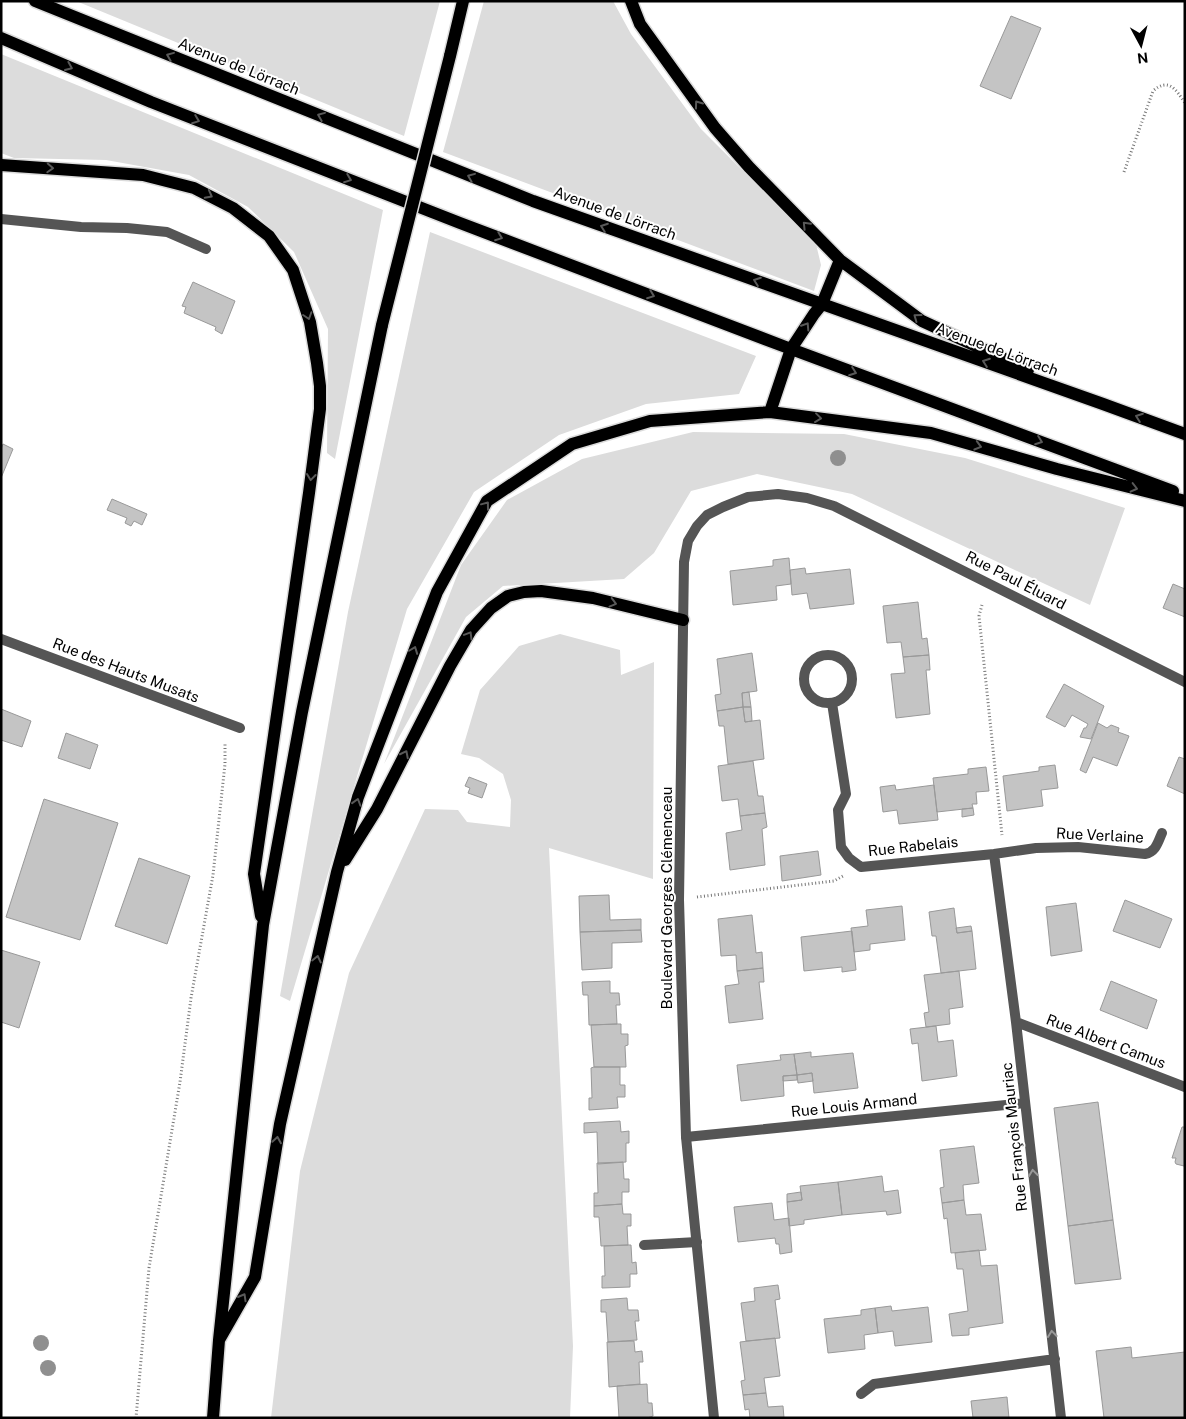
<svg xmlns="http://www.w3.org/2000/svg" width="1186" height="1419" viewBox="0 0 1186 1419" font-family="'Public Sans',sans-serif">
	<rect width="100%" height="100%" fill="#fff"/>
	<!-- green -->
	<path fill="#dcdcdc" d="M76,1H440L404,136Z
		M484,1H613L631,34L701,129L816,244L821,265L814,291L443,152Z
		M1,54L383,210L335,459L327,453L328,329L294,252L248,207L189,175L106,160L14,158L1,153Z
		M430,232L756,356L739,394L646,404L559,435L474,492L407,609L290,1001L280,996L348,612Z
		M693,432L844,434L965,458L1125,508L1090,605L852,494L757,474L691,491L654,553L624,579L503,586L466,617L384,764L461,565L507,500L582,459Z
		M560,634L620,650L621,675L654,662L653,879L549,848L573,1346L570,1418H271L300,1171L349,973L425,809L458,810L467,822L510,827L511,800L503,774L479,758L461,754L480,690L519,646Z"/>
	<!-- building -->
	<path fill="#c4c4c4" stroke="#999" d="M1011,16L1041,28L1011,99L980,86Z
		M193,282L235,301L222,334L215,330L216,327L184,313L186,307L182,306Z
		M3,444L13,449L1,478V449Z
		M112,499L147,514L142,525L134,521L131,526L125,523L127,518L107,510Z
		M789,558L791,584L776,586L777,600L733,605L730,571L773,566V560Z
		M805,568L806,574L850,569L854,604L810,609L807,593L792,595L790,570Z
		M1173,584L1185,589V617L1163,608Z
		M918,602L922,639L927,638L929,655L903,657L901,642L887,643L883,606Z
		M752,653L757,691L742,693L743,707L717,711L715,695L721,694L717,659Z
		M929,655L930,670H926L930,714L896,718L891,674L905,673L903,657Z
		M1064,684L1104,706L1091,739L1080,737L1084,728H1086L1088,724L1072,715L1065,727L1046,717Z
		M749,692L751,707H743L742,693Z
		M743,707L745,722L760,720L764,759L728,764L724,726H719L717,711Z
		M743,707H751L752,721L745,722Z
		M1,709L31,721L22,747L1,740Z
		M1098,723L1107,728L1111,725L1119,728L1118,732L1129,736L1117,766L1093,757L1086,773L1080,770Z
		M66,733L98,745L90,769L58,758Z
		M1179,757L1185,759V794L1167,786Z
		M753,761L758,796H763L765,813L740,816L738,799L722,801L718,766Z
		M1055,765L1058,788L1041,790L1043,806L1007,811L1003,776L1039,771V767Z
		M986,767L989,791L976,792L977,804H972L973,808L937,812L933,778L968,774V769Z
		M469,777L487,784L482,798L468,793L470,788L465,786Z
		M895,785L896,790L934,785L938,820L899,824L897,810L883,812L880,787Z
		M44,799L118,823L80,940L6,917Z
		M973,808L974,815L962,817V809Z
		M765,813L767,827L762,829L765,865L730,870L726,833L742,830L740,816Z
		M818,851L821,875L782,881L780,856Z
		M139,858L190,876L167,944L115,926Z
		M609,895L610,920L641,919V930L580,932L579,896Z
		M1125,900L1172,919L1160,948L1113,931Z
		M1076,903L1082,951L1051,956L1046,907Z
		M902,906L905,940L870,944V950L854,952L851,928L868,926L866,910Z
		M954,908L957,933L972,931L976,969L941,973L936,936H932L929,912Z
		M752,915L756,953L762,952L763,968L737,971L736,955L721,956L718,919Z
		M971,926L972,931L957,933L956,928Z
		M641,930L642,942L612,943V968L582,970L580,932Z
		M852,931L856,970L842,972V967L804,971L801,937Z
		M1,950L40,962L19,1028L1,1022Z
		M763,968L764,982H759L763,1019L729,1023L725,986L739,984L737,971Z
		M959,971L963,1007L949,1009L950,1024L926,1027L924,1013L929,1012L924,975Z
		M610,981V993H619L620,1005H616L617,1024L589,1025L588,995H583L582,982Z
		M1111,981L1157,1000L1147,1029L1100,1010Z
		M617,1024H621V1034H628V1045L625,1046L626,1067H594L591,1025Z
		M936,1026L938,1042L953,1040L957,1076L922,1081L918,1043L912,1044L910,1029Z
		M811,1052V1057L853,1053L858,1088L814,1093L812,1073L797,1075L794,1054Z
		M794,1054L797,1075L783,1076L784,1096L741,1101L737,1065L781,1060L780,1055Z
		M594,1067H620V1085H625V1097H617L618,1108L589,1110V1098H592L591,1068Z
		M812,1073L813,1081L798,1083L797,1075Z
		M797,1075V1080L783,1081V1076Z
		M1098,1102L1113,1220L1068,1226L1054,1108Z
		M620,1121L621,1132L629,1131V1143H626V1162L598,1164L597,1132L584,1133V1123Z
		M1182,1127H1185V1166H1184L1176,1164L1175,1162L1176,1158H1172Z
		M974,1146L979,1183L963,1185L964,1200L942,1203L940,1188L944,1187L940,1150Z
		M623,1162L624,1179H629V1192H622V1204L594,1206V1193H598L597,1163Z
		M882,1176L884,1192L898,1190L901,1213L887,1215L886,1211L842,1215L838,1182Z
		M838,1182L842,1215L804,1220V1224L789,1226L787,1202L802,1200L800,1186Z
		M801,1192L802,1200L787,1202V1194Z
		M964,1200L966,1215L981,1214L986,1250L951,1253L947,1218L944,1219L942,1203Z
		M772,1203L774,1220L789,1218L792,1252L780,1254L779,1244H776L775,1238L738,1242L734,1207Z
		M622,1204L623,1214H631V1226H627L628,1245L601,1246L599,1217H594V1206Z
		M1113,1220L1121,1279L1075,1284L1068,1226Z
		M628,1245H631L632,1263L636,1262L637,1274H630V1287L602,1288V1276H605L604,1246Z
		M979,1250L981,1266L997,1265L1003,1323L969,1328V1335L952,1336L949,1314L968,1311L963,1269H957L955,1253Z
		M778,1285L780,1299L775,1300L780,1338L746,1341L741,1303L755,1301L754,1288Z
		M627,1298L628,1310H638L639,1321H635L637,1340L608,1342L606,1312H601V1300Z
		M891,1306L892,1311L928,1307L932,1342L895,1346L893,1331L878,1333L875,1308Z
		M875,1308L878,1333L864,1335L865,1349L828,1353L824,1319L861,1315V1310Z
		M775,1338L780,1376L764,1378L766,1393L743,1395L741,1381L745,1380L740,1342Z
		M634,1341L635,1352L642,1351L643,1362H639L640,1384L609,1387L607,1342Z
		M1131,1347L1132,1358L1185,1352V1418H1104L1096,1351Z
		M647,1384L648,1403H652L653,1416L647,1418H619L617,1386Z
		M766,1393L768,1407L783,1406L784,1418H750L749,1409L745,1410L743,1395Z
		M1007,1397L1009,1418H973L971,1401Z"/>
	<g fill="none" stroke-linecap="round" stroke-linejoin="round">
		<!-- primary casing -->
		<g stroke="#dbdbdb" stroke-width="15">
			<path id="primary" d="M35,1L533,201L1103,404L1185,434
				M631,1L640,24L715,128L749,167L840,260L922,321L1028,370
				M1,38L151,102L460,223L791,349L1173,491
				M450,56L463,1
				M1,165L143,175L194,188L233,208L269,236L293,270L310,322L317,363L320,386V409L309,493L254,874L261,916
				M770,412L791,349L814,314L822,304L840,260
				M345,860L377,809L450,666L471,630L491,608L508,596L524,592L541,591L593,598L683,620
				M219,1340L255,1277L280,1124L337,872L358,797L437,592L487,501L572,444L650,421L770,412L931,433L1057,469L1185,501
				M213,1418L219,1340L263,925L302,712L382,325"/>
		</g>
		<!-- path -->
		<path stroke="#777" stroke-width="3" stroke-dasharray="1 2.5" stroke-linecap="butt" d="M1124,172L1153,91C1169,77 1176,90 1185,103
			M982,605L979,616L1002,835
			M697,897L834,881L843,876
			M136,1418L149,1268L180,1082L191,998L213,875L225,764V742"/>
		<!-- service -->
		<path stroke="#555" stroke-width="10" d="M644,1245L697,1242"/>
		<!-- minor -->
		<path stroke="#555" stroke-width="10" d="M1,219L81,227L127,228L167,232L206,249
			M1,639L240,728
			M804 679a24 24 0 1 1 48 0a24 24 0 1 1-48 0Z
			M832,703L846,794L838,810L841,847L849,858L861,867L994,854L1036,848L1078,847L1145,854C1156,852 1158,842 1162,833
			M994,854L1016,1022L1061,1418
			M1016,1022L1185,1087
			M686,1137L1025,1103
			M861,1394L874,1384L1055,1359"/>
		<!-- tertiary -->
		<path stroke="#555" stroke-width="10" d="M714,1418L686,1137L679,900L684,562L688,541L697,526L707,515L723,507L748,497L778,494L807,498L834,506L1185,682"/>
		<!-- primary -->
		<use href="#primary" stroke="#000" stroke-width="12"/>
		<!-- primary-bridge casing -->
		<g stroke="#dbdbdb" stroke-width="15" stroke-linecap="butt">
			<path id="primary-bridge" d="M382,325L450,56"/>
		</g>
		<!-- primary-bridge -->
		<use href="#primary-bridge" stroke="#000" stroke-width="12"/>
	</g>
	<!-- trees -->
	<g fill="#8f8f8f">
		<circle cx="838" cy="458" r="8"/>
		<circle cx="41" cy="1343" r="8"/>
		<circle cx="48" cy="1368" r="8"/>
	</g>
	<!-- one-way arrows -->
	<defs><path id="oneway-chevron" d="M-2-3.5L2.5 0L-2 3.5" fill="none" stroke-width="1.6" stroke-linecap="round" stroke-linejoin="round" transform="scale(1.25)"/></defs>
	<g stroke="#595959">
		<use href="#oneway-chevron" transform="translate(170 56) rotate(-158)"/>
		<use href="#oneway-chevron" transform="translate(69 67) rotate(23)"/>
		<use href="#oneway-chevron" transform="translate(698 104) rotate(-126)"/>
		<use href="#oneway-chevron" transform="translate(321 116) rotate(-158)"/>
		<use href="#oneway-chevron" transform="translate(196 120) rotate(21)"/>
		<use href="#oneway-chevron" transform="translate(50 168) rotate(3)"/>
		<use href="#oneway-chevron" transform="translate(471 177) rotate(-158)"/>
		<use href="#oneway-chevron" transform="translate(348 179) rotate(21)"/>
		<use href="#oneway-chevron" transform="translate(209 195) rotate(28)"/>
		<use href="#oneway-chevron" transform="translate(806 225) rotate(-134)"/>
		<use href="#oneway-chevron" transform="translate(604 227) rotate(-160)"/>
		<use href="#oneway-chevron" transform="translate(499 237) rotate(21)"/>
		<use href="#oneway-chevron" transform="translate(757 281) rotate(-160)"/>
		<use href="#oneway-chevron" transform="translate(651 295) rotate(21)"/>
		<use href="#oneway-chevron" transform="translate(308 316) rotate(72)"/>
		<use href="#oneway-chevron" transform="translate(917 317) rotate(-144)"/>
		<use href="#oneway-chevron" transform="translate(806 326) rotate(-57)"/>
		<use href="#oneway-chevron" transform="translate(986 362) rotate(-160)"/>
		<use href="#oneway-chevron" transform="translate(853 372) rotate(20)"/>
		<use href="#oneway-chevron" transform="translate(1139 417) rotate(-160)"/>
		<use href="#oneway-chevron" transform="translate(818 418) rotate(7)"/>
		<use href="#oneway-chevron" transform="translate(1039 441) rotate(20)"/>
		<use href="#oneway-chevron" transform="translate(978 446) rotate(16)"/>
		<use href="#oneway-chevron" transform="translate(311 477) rotate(97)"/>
		<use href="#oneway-chevron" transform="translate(1134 488) rotate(14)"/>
		<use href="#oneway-chevron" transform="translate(486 505) rotate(-53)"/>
		<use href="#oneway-chevron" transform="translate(613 603) rotate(15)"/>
		<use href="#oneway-chevron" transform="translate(469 635) rotate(-59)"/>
		<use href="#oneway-chevron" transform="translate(414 650) rotate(-69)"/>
		<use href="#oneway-chevron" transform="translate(405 754) rotate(-63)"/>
		<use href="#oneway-chevron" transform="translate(357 802) rotate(-73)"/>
		<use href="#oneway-chevron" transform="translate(317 959) rotate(-77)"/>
		<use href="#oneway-chevron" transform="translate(277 1140) rotate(-81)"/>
		<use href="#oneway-chevron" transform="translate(243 1297) rotate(-60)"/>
	</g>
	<g stroke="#999">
		<use href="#oneway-chevron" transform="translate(1033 1173) rotate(-97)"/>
		<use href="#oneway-chevron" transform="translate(1052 1334) rotate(-97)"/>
	</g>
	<g text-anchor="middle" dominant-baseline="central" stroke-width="4" stroke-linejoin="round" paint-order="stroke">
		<!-- street labels -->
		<g font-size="15" fill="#000" stroke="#fff">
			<text transform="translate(239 66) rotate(22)">Avenue de Lörrach</text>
			<text transform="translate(615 213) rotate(20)">Avenue de Lörrach</text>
			<text transform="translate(997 349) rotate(20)">Avenue de Lörrach</text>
			<text transform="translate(1016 580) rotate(27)">Rue Paul Éluard</text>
			<text transform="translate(126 670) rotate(21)">Rue des Hauts Musats</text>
			<text transform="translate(1100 835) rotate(3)">Rue Verlaine</text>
			<text transform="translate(913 846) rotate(-6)">Rue Rabelais</text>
			<text transform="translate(666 898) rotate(-90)">Boulevard Georges Clémenceau</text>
			<text transform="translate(1106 1041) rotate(21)">Rue Albert Camus</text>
			<text transform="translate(854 1105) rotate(-6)">Rue Louis Armand</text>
			<text transform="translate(1014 1137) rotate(-96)">Rue François Mauriac</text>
		</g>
	</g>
	<!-- border -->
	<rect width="1186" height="1419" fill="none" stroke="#000000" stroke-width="5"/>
	<!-- north arrow -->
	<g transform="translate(1141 45) rotate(173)" stroke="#ffffff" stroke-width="4" paint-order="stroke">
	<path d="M0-4L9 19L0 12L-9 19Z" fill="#000000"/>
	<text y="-8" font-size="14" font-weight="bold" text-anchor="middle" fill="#000000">N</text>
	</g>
</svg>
